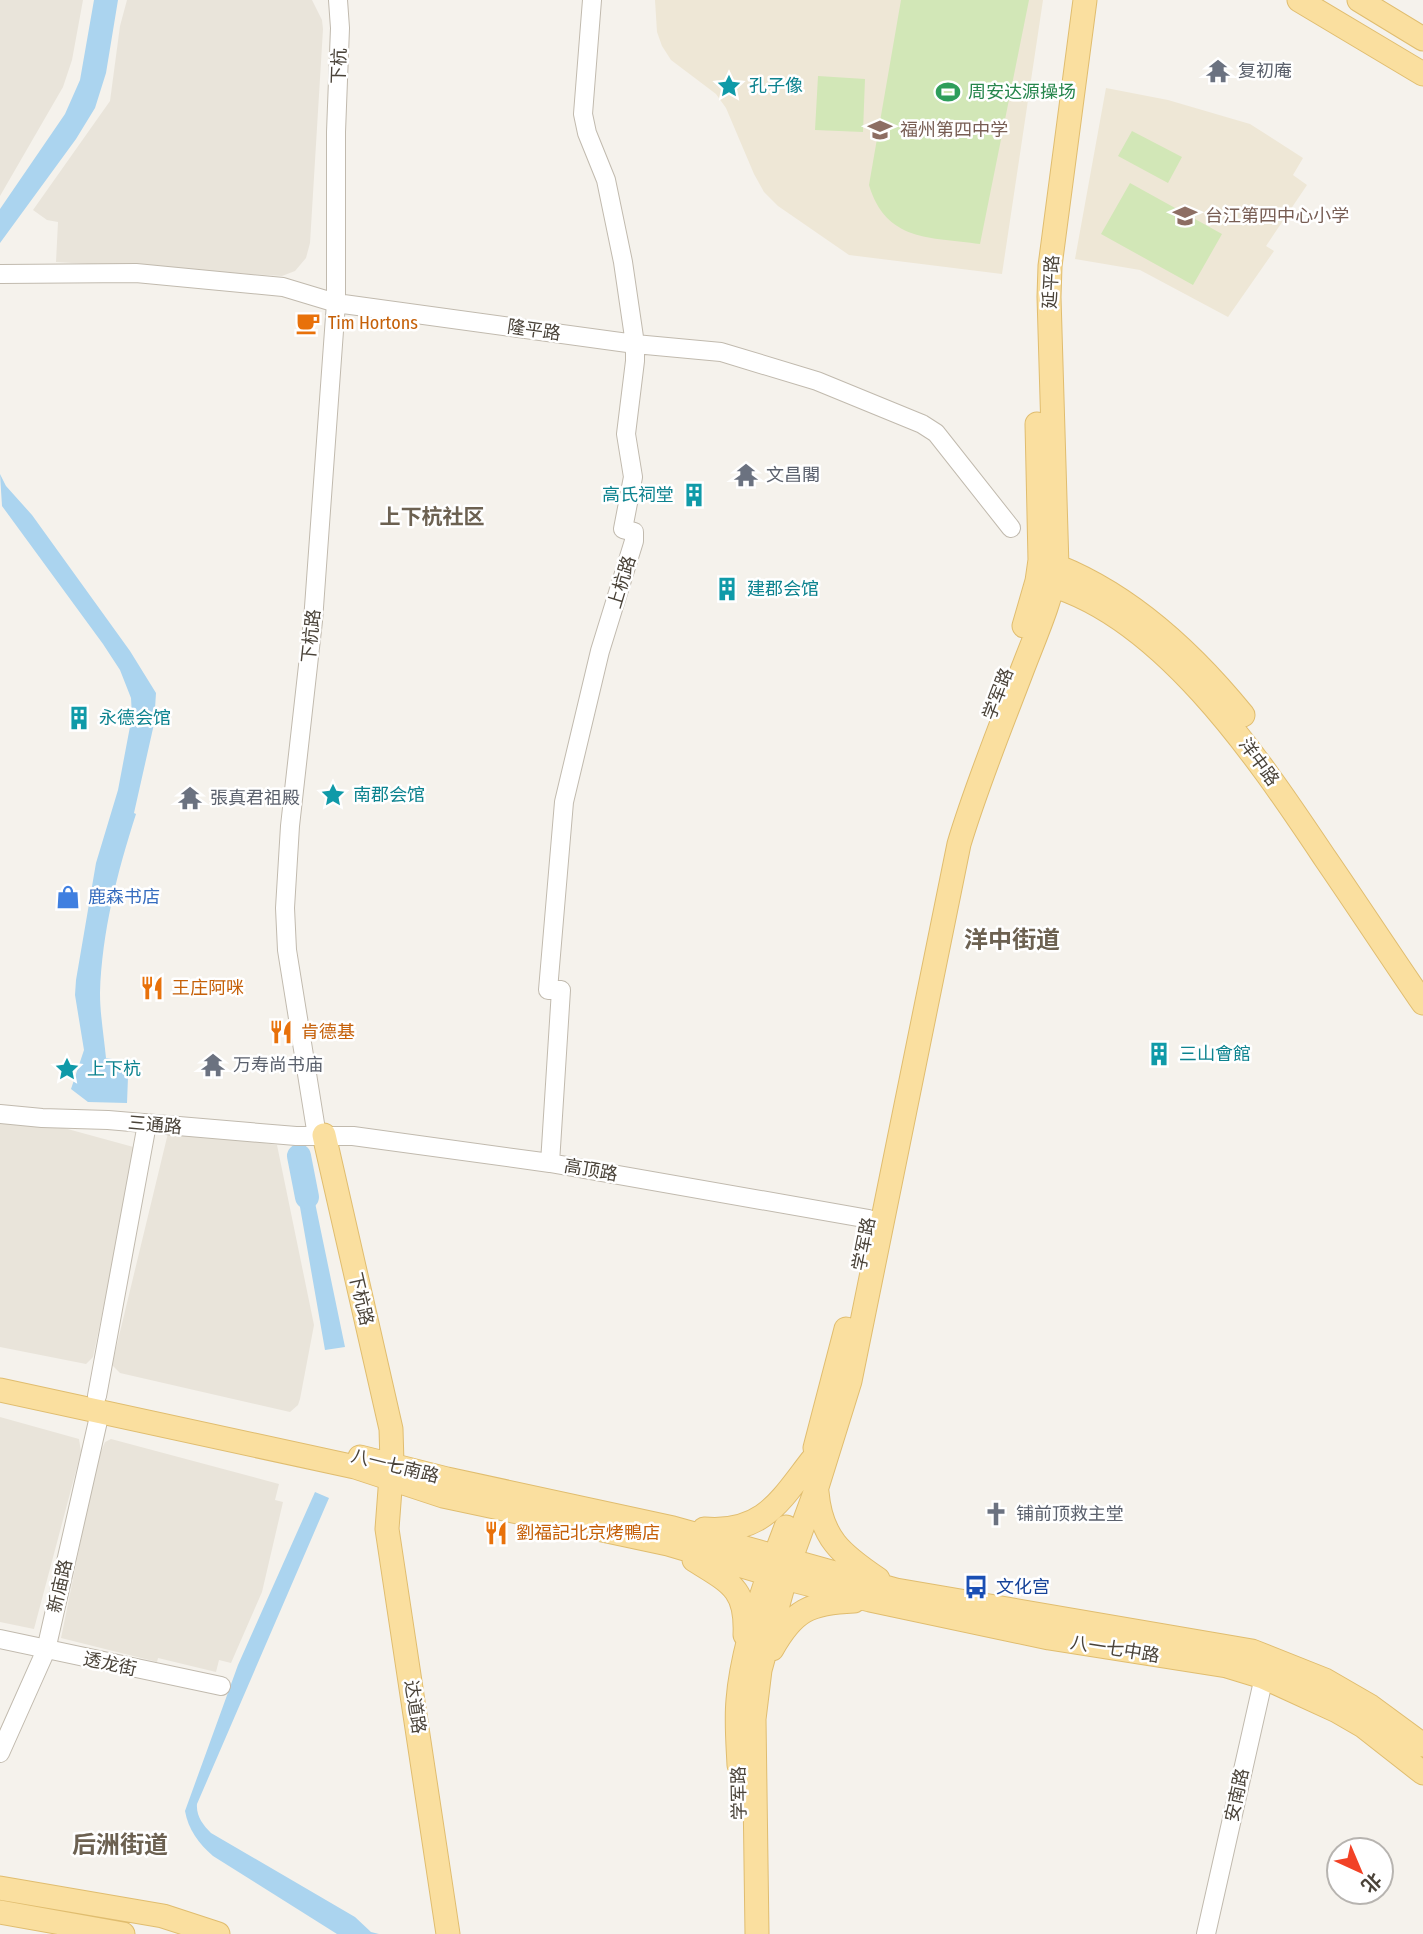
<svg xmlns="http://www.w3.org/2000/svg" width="1423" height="1934" viewBox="0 0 1423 1934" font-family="'Fira Sans Condensed','Noto Sans SC',sans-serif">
	<rect width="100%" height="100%" fill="#f5f2ec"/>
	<!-- residential -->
	<path fill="#e9e4da" d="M0,0H83L72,60L63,87L0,196Z
		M127,0H312L322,20L323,29L310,243L306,258L295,271L282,276L56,262L58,222L47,220L33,210L110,101L120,26Z
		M0,1121L64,1128L137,1148L93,1357L86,1364L0,1347Z
		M169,1129L277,1145L314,1325L300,1399L298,1405L290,1412L120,1373L112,1365Z
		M0,1417L79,1439L81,1452L34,1629L0,1622Z
		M111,1439L279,1484L275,1500L283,1502L262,1592L231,1663L219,1660L216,1672L158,1658L157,1662L61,1638L97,1461L105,1442Z"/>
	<!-- education -->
	<path fill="#eee7d6" d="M655,0H1043L1002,274L849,255L778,206L764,192L754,174L726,108L716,94L671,60L662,46L657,32Z
		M1106,88L1168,100L1250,124L1303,158L1293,175L1307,185L1266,246L1274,251L1228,317L1140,270L1075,259Z"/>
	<!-- green -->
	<path fill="#d2e7b7" d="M901,0H1029L980,244C930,237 886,242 869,185Z
		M818,76L865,79L863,132L815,130Z
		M1132,131L1182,157L1168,183L1118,156Z
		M1130,183L1222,234L1193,285L1101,234Z"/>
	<!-- water -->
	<path fill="#abd4ef" d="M94,0H118L106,73L95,108L76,139L0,243V209L65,114L80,80Z
		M0,474L6,486L32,515L130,651L156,693L154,724L134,813L136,814C117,873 102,932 100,993C100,1014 104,1037 106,1058L125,1061L128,1077L127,1103L88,1102L71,1089L84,1050L75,995L76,980L96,863L118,790L132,716L131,698L120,670L103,644L2,506Z
		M307,1164L345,1347L325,1350L293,1167Z
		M315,1492L329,1498L197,1804C196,1816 203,1825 211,1833L355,1917L371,1932L379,1934H337L213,1856C199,1844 188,1829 185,1811L238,1665Z"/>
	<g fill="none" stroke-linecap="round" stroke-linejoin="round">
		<!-- river -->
		<path stroke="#abd4ef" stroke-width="24" d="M299,1156L307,1197"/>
		<!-- minor casing -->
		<g stroke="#c1baae" stroke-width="20">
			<path id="minor" d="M0,274L136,273L283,287L336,303L635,344L721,352L817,381L922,424L936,433L1011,528
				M0,1114L42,1118L108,1120L296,1136H353L550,1163L869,1219
				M317,1136L287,950L285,908L290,826L313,621L336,303V132L340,28L338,0
				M550,1163L561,990H548L564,802L600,651L634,541V532L623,529L633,477L626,434L635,361V344L623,262L606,180L587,133L583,114L592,0
				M97,1396L147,1124
				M0,1639L221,1686
				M0,1753L46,1650L100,1412
				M1206,1934L1266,1668"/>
		</g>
		<!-- major casing -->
		<g stroke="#e0bd6f" stroke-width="25">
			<path id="major" d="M1299,0L1423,74
				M1359,0L1423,39
				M1046,562C1125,590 1191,651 1243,715
				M1040,582C1160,610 1260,761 1325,858C1358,906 1390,955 1423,1003
				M1024,626L1037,581L1040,560L1037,424
				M324,1135L391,1429L392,1463L387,1529L448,1934
				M0,1390L355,1467L443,1496L668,1544L769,1574L870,1600L1049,1638L1227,1666L1263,1677L1337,1711L1363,1726L1423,1773
				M815,1448L846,1329
				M360,1457L447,1479L673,1528L896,1590L1252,1651L1325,1680L1370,1706L1423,1745
				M817,1492C821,1538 841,1554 878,1579
				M704,1529C763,1534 780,1501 812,1460
				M694,1560C731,1583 747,1589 745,1635
				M772,1649C794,1610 809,1603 854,1601
				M739,1765C738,1744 736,1721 738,1700C742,1647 767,1576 786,1527
				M0,1888L163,1916L218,1934
				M0,1912L123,1934
				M757,1934L754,1719L760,1670L790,1561L817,1487L850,1381L959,844C977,784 1001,726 1023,668C1036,634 1051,601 1057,566L1049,297L1050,266L1085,0"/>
		</g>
		<!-- minor -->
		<use href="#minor" stroke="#fff" stroke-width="18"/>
		<!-- major -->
		<use href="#major" stroke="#fadf9f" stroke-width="23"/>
	</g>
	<!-- icons -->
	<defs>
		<g id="temple-bare" transform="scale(1.89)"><path d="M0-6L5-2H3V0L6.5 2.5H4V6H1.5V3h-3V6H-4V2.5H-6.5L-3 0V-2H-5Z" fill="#6b7280" stroke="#fff" stroke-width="2.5" paint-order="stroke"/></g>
		<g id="sight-bare" transform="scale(1.89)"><path d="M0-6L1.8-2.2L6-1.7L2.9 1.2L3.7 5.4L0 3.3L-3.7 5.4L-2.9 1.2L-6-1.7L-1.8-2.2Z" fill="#0f9aa8" stroke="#fff" stroke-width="2.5" paint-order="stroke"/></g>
		<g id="stadium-bare" transform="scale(1.89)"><path d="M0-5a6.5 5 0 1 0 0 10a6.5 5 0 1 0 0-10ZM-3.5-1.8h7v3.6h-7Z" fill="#2e9e5b" stroke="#fff" stroke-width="2.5" paint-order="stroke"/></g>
		<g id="school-bare" transform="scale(1.89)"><path d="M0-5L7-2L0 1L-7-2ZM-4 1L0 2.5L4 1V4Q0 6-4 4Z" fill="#8d6e63" stroke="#fff" stroke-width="2.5" paint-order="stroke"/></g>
		<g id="cafe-bare" transform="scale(1.89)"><path d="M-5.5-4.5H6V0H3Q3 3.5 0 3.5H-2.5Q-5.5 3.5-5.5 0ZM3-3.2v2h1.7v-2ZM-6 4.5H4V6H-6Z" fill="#e8710a" stroke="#fff" stroke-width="2.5" paint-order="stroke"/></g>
		<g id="building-bare" transform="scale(1.89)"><path d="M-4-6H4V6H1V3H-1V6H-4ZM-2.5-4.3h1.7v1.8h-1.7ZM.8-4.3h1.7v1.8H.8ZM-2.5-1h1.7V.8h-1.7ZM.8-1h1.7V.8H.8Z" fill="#0f9aa8" stroke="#fff" stroke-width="2.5" paint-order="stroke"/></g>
		<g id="shop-bare" transform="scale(1.89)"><path d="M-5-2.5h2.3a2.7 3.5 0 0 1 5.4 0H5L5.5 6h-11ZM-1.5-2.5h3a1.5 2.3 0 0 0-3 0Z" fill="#3f7fe0" stroke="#fff" stroke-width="2.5" paint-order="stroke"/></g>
		<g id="restaurant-bare" transform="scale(1.89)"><path d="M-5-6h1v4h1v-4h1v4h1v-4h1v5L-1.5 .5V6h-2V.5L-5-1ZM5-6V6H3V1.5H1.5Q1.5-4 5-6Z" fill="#e8710a" stroke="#fff" stroke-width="2.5" paint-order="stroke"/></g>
		<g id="church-bare" transform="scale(1.89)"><path d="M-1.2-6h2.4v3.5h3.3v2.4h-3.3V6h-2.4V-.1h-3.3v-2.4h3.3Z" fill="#6b7280" stroke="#fff" stroke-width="2.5" paint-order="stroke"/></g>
		<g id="bus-bare" transform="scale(1.89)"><path d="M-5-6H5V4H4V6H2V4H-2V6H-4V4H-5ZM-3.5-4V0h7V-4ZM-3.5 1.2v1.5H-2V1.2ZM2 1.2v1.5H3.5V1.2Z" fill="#1a4fb4" stroke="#fff" stroke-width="2.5" paint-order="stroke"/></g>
	</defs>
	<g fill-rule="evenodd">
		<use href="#temple-bare" x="1218" y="71"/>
		<use href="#sight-bare" x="729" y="86"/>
		<use href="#stadium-bare" x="948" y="92"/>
		<use href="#school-bare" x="880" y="130"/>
		<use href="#school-bare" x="1185" y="216"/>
		<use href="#cafe-bare" x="308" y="323"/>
		<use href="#temple-bare" x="746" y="475"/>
		<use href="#building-bare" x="694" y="495"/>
		<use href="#building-bare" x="727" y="589"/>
		<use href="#building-bare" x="79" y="718"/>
		<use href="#sight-bare" x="333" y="795"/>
		<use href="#temple-bare" x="190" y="798"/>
		<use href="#shop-bare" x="68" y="897"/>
		<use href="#restaurant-bare" x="152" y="988"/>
		<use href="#restaurant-bare" x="281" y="1032"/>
		<use href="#building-bare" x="1159" y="1054"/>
		<use href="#temple-bare" x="213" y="1065"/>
		<use href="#sight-bare" x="67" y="1069"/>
		<use href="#church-bare" x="996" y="1514"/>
		<use href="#restaurant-bare" x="496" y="1533"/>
		<use href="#bus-bare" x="976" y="1587"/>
	</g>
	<g text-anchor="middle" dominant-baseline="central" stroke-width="5" stroke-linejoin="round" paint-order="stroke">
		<!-- street labels -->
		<g font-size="18" fill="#4a4339" stroke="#fff">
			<text transform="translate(339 66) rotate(-88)">下杭</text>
			<text transform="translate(1051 282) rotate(-87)">延平路</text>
			<text transform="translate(534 330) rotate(8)">隆平路</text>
			<text transform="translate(622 582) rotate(-73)">上杭路</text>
			<text transform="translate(311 636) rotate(-84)">下杭路</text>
			<text transform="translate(998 694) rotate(-69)">学军路</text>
			<text transform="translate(1259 762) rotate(54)">洋中路</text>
			<text transform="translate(155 1125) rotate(5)">三通路</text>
			<text transform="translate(591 1170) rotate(10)">高顶路</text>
			<text transform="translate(864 1244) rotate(-79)">学军路</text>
			<text transform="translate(361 1299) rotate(77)">下杭路</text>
			<text transform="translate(395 1466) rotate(14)">八一七南路</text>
			<text transform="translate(60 1586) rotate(-77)">新庙路</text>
			<text transform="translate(1115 1649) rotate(9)">八一七中路</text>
			<text transform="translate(110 1664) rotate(12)">透龙街</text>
			<text transform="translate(415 1707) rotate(81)">达道路</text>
			<text transform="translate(739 1793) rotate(-91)">学军路</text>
			<text transform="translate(1237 1795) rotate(-78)">安南路</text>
		</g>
		<!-- worship labels -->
		<g font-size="18" fill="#5b616d" stroke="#fff" text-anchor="start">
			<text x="1238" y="71">复初庵</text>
			<text x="766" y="475">文昌閣</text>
			<text x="210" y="798">張真君祖殿</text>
			<text x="233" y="1065">万寿尚书庙</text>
			<text x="1016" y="1514">铺前顶救主堂</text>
		</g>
		<!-- culture labels -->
		<g font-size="18" fill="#0d838f" stroke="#fff" text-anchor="start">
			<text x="749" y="86">孔子像</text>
			<text x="674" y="495" text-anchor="end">高氏祠堂</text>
			<text x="747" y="589">建郡会馆</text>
			<text x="99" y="718">永德会馆</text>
			<text x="353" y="795">南郡会馆</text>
			<text x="1179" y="1054">三山會館</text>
			<text x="87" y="1069">上下杭</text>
		</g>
		<!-- leisure labels -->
		<g font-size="18" fill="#27864d" stroke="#fff" text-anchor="start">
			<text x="968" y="92">周安达源操场</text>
		</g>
		<!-- education labels -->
		<g font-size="18" fill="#785e54" stroke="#fff" text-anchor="start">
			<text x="900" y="130">福州第四中学</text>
			<text x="1205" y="216">台江第四中心小学</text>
		</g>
		<!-- food labels -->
		<g font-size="18" fill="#c56008" stroke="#fff" text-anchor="start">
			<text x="328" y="323">Tim Hortons</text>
			<text x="172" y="988">王庄阿咪</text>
			<text x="301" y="1032">肯德基</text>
			<text x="516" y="1533">劉福記北京烤鴨店</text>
		</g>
		<!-- shop labels -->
		<g font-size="18" fill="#366cbe" stroke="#fff" text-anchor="start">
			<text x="88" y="897">鹿森书店</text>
		</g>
		<!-- transit labels -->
		<g font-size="18" fill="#164399" stroke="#fff" text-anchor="start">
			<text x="996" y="1587">文化宫</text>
		</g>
		<!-- quarter labels -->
		<g font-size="21" font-weight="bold" fill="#6c6151" stroke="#fff">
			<text x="432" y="517">上下杭社区</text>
		</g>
		<!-- district labels -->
		<g font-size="24" font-weight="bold" fill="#6c6151" stroke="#fff">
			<text x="1012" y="940">洋中街道</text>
			<text x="120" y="1845">后洲街道</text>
		</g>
	</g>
	<!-- north arrow -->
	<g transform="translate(1360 1871) rotate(136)"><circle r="33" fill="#ffffff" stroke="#b7b4b0" stroke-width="2"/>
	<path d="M0-5L12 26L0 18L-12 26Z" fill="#f24226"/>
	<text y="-10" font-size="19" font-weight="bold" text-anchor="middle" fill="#4a4339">北</text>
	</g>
</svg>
